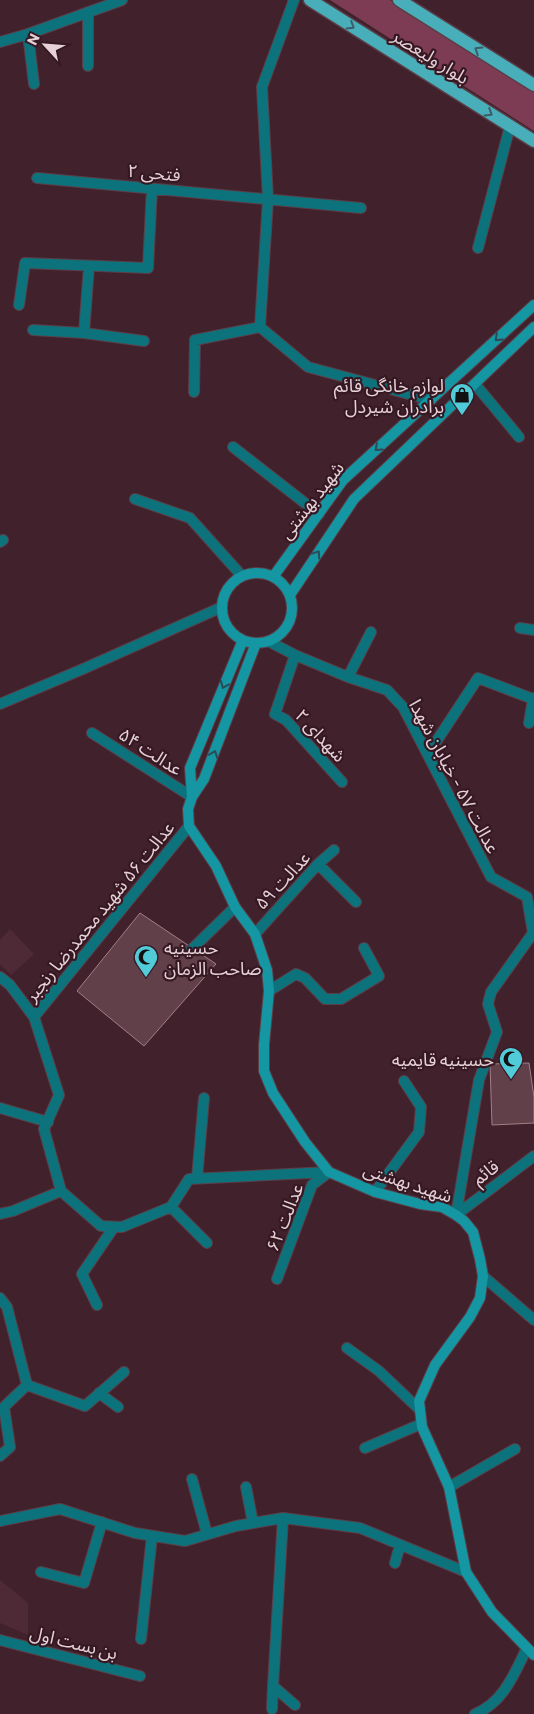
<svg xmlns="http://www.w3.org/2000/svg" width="534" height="1714" viewBox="0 0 534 1714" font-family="Commissioner,'Noto Sans Arabic',sans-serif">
	<rect width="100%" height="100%" fill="#41222c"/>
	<!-- built -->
	<path fill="#4e2936" d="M10,929L34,954L11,975L0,964V940Z
		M0,1580L28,1603V1635L0,1623Z"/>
	<!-- green -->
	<path fill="#7e3c54" d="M330,0H390L534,92V131Z"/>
	<!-- building -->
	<path fill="#61404a" stroke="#a37d88" d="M140,913L216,964L144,1046L77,991Z
		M529,1063L534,1097V1123L492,1125L490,1064Z"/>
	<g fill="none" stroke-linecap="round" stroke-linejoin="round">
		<!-- minor casing -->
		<g stroke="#5b3e47" stroke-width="12">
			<path id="minor" d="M88,12V66
				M28,34L34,84
				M0,42L28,34L122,0
				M37,178L361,208
				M478,248L510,126
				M19,305L25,263L148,268L152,188
				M260,327L268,199L262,87L294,0
				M260,327L308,367L431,400
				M33,330L84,333L144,341
				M84,333L89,266
				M475,384L519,437
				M194,392L195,340L260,327
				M233,447L319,514
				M135,499L190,518L242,576
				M0,542L3,540
				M520,628L534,630
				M268,641L295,655L348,677L387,690L403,707L491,877L527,897
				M295,655L275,714L286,720L342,782
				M348,677L371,632
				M0,704L83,669L222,607
				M529,723L533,699
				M92,733L192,797
				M428,754L478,678L533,699L534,698
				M318,864L356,902
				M255,934L318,864L334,850
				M190,951L235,907
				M0,977L10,985L34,1017L59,1095L44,1129L61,1191L101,1226L122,1227L171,1207L189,1179L329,1172
				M269,991L296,974L305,978L325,999H341L379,976L364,948
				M34,1017L189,826
				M0,1108L48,1122
				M197,1178L204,1098
				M375,1192L419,1132L421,1107L404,1081
				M171,1207L207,1243
				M0,1214L13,1211L61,1191
				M456,1215L479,1080L497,1032L488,1004L491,992L533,933L527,897
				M456,1215L534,1156
				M483,1276L534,1320
				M277,1279L312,1185L329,1172
				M0,1298L7,1307L27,1385L4,1407L10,1447L0,1456
				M97,1305L82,1274L114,1227
				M347,1348L379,1371L420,1410
				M27,1385L85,1406L124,1372
				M99,1393L118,1407
				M365,1448L421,1424
				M192,1479L207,1534
				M246,1487L253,1523
				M449,1487L515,1449
				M283,1518L273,1686L295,1705
				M0,1521L60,1509L135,1533L185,1541L236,1526L283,1518L360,1528L466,1572
				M395,1563L400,1545
				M41,1572L84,1583L102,1522
				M141,1639L152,1536
				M0,1640L140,1676
				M272,1709L273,1686
				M475,1714C504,1702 514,1674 527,1648"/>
		</g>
		<!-- secondary casing -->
		<g stroke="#5b3e47" stroke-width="12">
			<path id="secondary" d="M222 608a35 35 0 1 1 70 0a35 35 0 1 1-70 0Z
				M273,577L343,480L534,305
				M290,595L354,499L534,327
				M256,643L204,779L192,797L188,809L189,826L216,866L235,907L255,934L267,970L269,991L264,1045V1071L273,1093L305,1142L329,1172L375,1192L420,1204L442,1207L456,1215L464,1221L473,1232L480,1259L483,1276L480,1298L470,1317L435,1365L419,1401L422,1427L449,1487L466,1572L492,1612L534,1655
				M192,797L190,768L243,640"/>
		</g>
		<!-- primary casing -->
		<g stroke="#5b3e47" stroke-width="15">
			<path id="primary" d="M310,0L534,141
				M399,0L534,85"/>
		</g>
		<!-- minor -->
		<use href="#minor" stroke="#0c737d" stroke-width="10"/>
		<!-- secondary -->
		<use href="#secondary" stroke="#1596a3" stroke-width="10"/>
		<!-- primary -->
		<use href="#primary" stroke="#47aeba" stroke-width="12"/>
	</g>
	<!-- one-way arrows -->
	<defs><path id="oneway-chevron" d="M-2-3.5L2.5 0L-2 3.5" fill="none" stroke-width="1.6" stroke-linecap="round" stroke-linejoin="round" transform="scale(1.25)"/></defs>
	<g stroke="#3e5c67">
		<use href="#oneway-chevron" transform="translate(351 26) rotate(32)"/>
		<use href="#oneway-chevron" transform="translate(478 50) rotate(-148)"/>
		<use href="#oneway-chevron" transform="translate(489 113) rotate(32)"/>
	</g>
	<g stroke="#294a56">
		<use href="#oneway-chevron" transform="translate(498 338) rotate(137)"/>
		<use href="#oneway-chevron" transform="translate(378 448) rotate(138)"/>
		<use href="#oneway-chevron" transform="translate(317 554) rotate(-56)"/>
		<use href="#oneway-chevron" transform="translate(224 685) rotate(113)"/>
		<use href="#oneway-chevron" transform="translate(214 754) rotate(-69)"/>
	</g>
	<!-- icons -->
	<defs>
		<g id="shop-pin" transform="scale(1.25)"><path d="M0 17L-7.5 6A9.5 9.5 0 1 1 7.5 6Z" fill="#52cbd9" stroke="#361823"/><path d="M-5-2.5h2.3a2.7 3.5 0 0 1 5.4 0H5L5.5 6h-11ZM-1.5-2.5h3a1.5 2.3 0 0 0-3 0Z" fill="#111"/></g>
		<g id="mosque-pin" transform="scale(1.25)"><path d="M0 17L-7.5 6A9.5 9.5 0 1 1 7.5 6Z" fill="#52cbd9" stroke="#361823"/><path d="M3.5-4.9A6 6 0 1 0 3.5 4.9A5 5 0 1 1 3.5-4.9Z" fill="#111"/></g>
	</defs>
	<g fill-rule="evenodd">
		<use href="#shop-pin" x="462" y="395"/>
		<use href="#mosque-pin" x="146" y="957"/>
		<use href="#mosque-pin" x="511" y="1059"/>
	</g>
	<g text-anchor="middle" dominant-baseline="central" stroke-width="4.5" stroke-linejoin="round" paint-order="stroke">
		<!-- street labels -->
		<g font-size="18" fill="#e6d1d7" stroke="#361823">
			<text transform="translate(431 56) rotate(32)">بلوار ولیعصر</text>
			<text transform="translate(154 172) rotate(5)">فتحی ۲</text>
			<text transform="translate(311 500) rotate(-52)">شهید بهشتی</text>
			<text transform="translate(321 735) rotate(47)">شهدای ۲</text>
			<text transform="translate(151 751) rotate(33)">عدالت ۵۴</text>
			<text transform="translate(455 776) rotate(62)">عدالت ۵۷ - خیابان شهدا</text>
			<text transform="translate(282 880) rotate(-47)">عدالت ۵۹</text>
			<text transform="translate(99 911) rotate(-51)">عدالت ۵۶ شهید محمدرضا رنجبر</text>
			<text transform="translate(485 1172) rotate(-37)">قائم</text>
			<text transform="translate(408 1182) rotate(18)">شهید بهشتی</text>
			<text transform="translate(284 1217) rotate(-68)">عدالت ۶۲</text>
			<text transform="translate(74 1642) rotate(14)">بن بست اول</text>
		</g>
		<!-- poi labels -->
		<g font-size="18" fill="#e6d1d7" stroke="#361823" text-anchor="end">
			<text x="444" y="385">لوازم خانگی قائم<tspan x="444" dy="21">برادران شیردل</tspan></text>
			<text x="164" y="947" text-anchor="start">حسینیه<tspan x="164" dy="21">صاحب الزمان</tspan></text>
			<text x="494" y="1059">حسینیه قایمیه</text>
		</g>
	</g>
	<!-- north arrow -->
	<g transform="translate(45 45) rotate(296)" stroke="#361823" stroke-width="4" paint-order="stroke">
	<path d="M0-4L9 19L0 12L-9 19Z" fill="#e6d1d7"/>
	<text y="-8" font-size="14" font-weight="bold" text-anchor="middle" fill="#e6d1d7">N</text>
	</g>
</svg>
